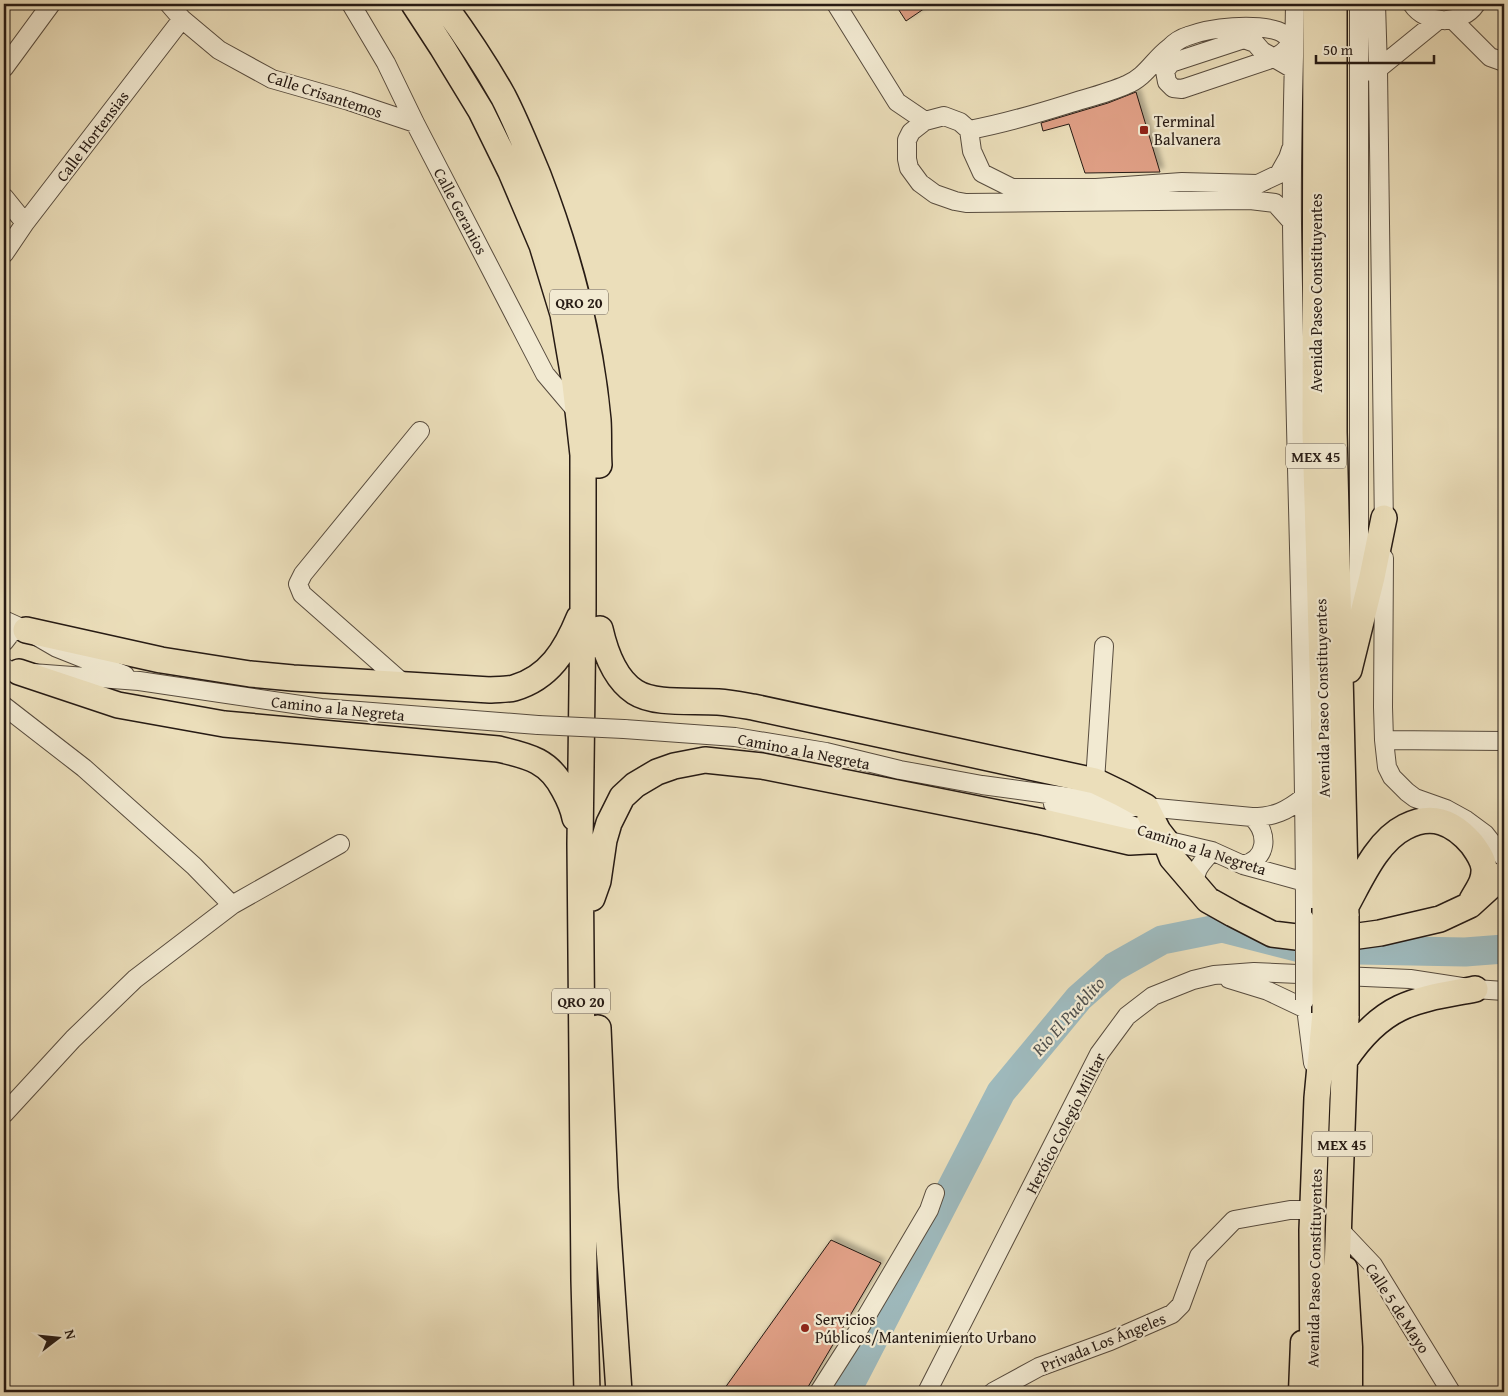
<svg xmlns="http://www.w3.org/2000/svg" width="1508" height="1396" viewBox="0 0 1508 1396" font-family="'Gentium Book Plus',serif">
	<defs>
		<filter id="shadow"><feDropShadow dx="4" dy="-4" stdDeviation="2.5" flood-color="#0004"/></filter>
	</defs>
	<rect width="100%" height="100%" fill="#ebdeba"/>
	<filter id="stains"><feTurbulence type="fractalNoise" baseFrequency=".004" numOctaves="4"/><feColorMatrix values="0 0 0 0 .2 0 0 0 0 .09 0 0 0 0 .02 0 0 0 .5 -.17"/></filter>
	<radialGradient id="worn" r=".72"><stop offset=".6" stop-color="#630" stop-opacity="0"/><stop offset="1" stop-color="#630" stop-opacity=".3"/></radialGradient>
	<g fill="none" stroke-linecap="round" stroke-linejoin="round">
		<!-- river -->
		<path stroke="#9eb9bc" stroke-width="29" d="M846,1392L1001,1092L1079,998L1114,967L1162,940L1222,928L1304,949L1465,952L1504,949"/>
	</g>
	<!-- building -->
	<path fill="#df9f85" stroke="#271b14" filter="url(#shadow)" d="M895,4H931L906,21Z
		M1136,92L1160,172L1085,173L1069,124L1043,131L1041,123L1108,103Z
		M831,1240L881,1263L805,1392H722Z"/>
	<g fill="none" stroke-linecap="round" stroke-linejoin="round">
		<!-- minor casing -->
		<g stroke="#584c3e" stroke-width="20">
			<path id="minor" d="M169,4L182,19L219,50L272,79L349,101L415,123
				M351,4L386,63L415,123L545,374L578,413
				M836,4L897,102L925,121
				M1295,4C1294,77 1291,151 1292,224C1295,456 1305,687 1305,919
				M1376,4L1378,69L1384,529
				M1412,4C1426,25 1461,26 1476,4
				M1453,20L1490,57L1504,62
				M4,68L51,4
				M1293,69L1262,51L1255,43L1244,39L1171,63L1165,71L1167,82L1173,88L1182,89L1274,58L1282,53L1294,42
				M1371,72L1378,69L1437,21
				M969,130C1003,124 1036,114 1068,104C1087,98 1108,93 1126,85C1146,77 1153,60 1169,48C1174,43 1181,38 1188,36C1212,27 1254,23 1278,31C1284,33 1289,38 1294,42
				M1291,149L1288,158L1279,174L1258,184L1182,182L1096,188H1012L982,173L972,151L969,130L960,122L944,116L925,121L911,132L907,140V159L909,168L920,183L935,194L955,201L966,203L1250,200L1275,203L1292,222
				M4,197L25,223
				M4,254L25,223L182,19
				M1384,558L1383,707L1384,740L1387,767L1392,777L1407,792L1415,798L1446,809L1466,820L1485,834L1504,858
				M1356,606L1359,569V4
				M4,620L26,630L57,648L125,675
				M4,642L11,633L21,629
				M4,667L8,670L19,672L139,681L321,708L538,725
				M404,684L302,594L298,584L303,574L420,431
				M4,706L84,768L194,866L232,905
				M624,729L735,737L826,752L900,770L982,785L1091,800L1130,807H1146L1252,817C1274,817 1287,811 1304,797
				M1384,740L1504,741
				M1095,781L1104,646
				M1053,804L1122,822L1145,830L1165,840L1212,851L1243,865L1305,882
				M1243,865C1268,859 1269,833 1252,817
				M1195,885C1194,869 1202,863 1212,851
				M1229,979L1268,991L1306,1009
				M1305,1000L1313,1063
				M4,1114L73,1039L135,979L232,905L340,844
				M1339,1229L1373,1265L1451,1392
				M819,1392L856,1334L929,1210L935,1193
				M927,1392L1099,1054L1127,1016L1153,996L1193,980L1214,975L1254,972L1410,979L1475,989L1504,991
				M993,1392L1039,1367L1110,1341L1172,1314L1181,1305L1199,1256L1234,1220L1290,1210H1314"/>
		</g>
		<!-- major casing -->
		<g stroke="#271b14" stroke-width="25">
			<path id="major" d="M1346,1268L1351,1347V1392
				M1300,1392L1302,1342"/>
		</g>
		<!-- highway casing -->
		<g stroke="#271b14" stroke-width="28">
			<path id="highway" d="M414,4L442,47L481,111L511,172L542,245L563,314L575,384L583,455V609L580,844L584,1280L587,1392
				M443,4C465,34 485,64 503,96C516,121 527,149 538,175C569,256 590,334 598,420C599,435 598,450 599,465
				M1316,4L1315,433L1324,734L1325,908
				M1334,4V432L1346,916
				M600,629C605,651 615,679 635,692C655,705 694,700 718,702C730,703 741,705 753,707L1095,781L1122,794L1146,807L1158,831L1165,840L1172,858L1208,900L1233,914L1272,934L1313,939L1329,940L1380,933L1440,919L1470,905L1504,874
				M26,630L161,660L250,674L293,678L490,690C498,689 507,690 514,688C549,678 566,650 579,618
				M1349,670L1372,577L1384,518
				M19,672L118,705L224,724L498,749C528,756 549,760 564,790C569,799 573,808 575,818
				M592,898L598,881L604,840L609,823L622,797L635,785L657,772L674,766L705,760L762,766L1043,822L1130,842L1165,840
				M1346,906C1361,879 1377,841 1405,827C1432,813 1453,822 1472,844C1477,851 1483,859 1484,868C1485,881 1478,889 1472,900
				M598,1028L605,1188L619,1392
				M1345,1060C1359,1039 1377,1019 1400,1008C1423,997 1451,994 1475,989
				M1313,1392L1312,1230L1317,1098L1325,1013
				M1334,1392C1336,1267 1342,1142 1346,1016"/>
		</g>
		<!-- minor -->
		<use href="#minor" stroke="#f2ead2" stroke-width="18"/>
		<!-- major -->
		<use href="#major" stroke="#ebdeba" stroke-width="22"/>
		<!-- highway -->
		<use href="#highway" stroke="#ebdeba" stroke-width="25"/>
		<!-- minor-bridge casing -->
		<g stroke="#584c3e" stroke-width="20" stroke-linecap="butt">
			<path id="minor-bridge" d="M538,725L624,729
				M1305,1000V919"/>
		</g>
		<!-- highway-bridge casing -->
		<g stroke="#271b14" stroke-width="28" stroke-linecap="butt">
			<path id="highway-bridge" d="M1325,1013V908
				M1346,1016V916"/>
		</g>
		<!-- minor-bridge -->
		<use href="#minor-bridge" stroke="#f2ead2" stroke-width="18"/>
		<!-- highway-bridge -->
		<use href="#highway-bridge" stroke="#ebdeba" stroke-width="25"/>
	</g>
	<!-- markers -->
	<g fill="#8f2418" stroke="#f2ead2" stroke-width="2">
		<rect x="1139" y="125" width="10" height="10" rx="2.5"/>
		<circle cx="805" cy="1328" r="5"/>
	</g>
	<g text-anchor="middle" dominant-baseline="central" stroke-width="4.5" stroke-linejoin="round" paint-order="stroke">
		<!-- shield labels -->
		<g fill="#f2ead2" stroke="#64594d" stroke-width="1">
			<rect x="550" y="289.5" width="58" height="25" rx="4"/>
			<rect x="1286" y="443.5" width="60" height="25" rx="4"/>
			<rect x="552" y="988.5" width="58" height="25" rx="4"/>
			<rect x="1312" y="1131.5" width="60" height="25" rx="4"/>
		</g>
		<g font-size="15" font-weight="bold" fill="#271b14">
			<text x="579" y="302">QRO 20</text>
			<text x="1316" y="456">MEX 45</text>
			<text x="581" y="1001">QRO 20</text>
			<text x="1342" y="1144">MEX 45</text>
		</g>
		<!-- street labels -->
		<g font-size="16" fill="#271b14" stroke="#f2ead2">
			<text transform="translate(325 94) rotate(18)">Calle Crisantemos</text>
			<text transform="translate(92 136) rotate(-53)">Calle Hortensias</text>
			<text transform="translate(461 211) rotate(62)">Calle Geranios</text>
			<text transform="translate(1316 293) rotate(-90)">Avenida Paseo Constituyentes</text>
			<text transform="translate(1322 698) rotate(-91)">Avenida Paseo Constituyentes</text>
			<text transform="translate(338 708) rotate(6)">Camino a la Negreta</text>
			<text transform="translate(804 751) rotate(11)">Camino a la Negreta</text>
			<text transform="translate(1202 849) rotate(18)">Camino a la Negreta</text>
			<text transform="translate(1065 1123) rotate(-63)">Heróico Colegio Militar</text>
			<text transform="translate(1314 1268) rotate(-89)">Avenida Paseo Constituyentes</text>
			<text transform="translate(1398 1308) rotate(57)">Calle 5 de Mayo</text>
			<text transform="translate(1103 1342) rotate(-22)">Privada Los Ángeles</text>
		</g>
		<!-- poi labels -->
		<g font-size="16" fill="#271b14" stroke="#f2ead2" text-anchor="start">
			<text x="1154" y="121">Terminal<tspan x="1154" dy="18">Balvanera</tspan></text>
			<text x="815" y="1319">Servicios<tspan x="815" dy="18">Públicos/Mantenimiento Urbano</tspan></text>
		</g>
		<!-- water labels -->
		<g font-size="18" font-style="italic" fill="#51524f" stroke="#f2ead2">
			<text transform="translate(1068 1016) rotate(-48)">Rio El Pueblito</text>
		</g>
	</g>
	<!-- margin -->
	<rect width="1508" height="1396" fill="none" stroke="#ebdeba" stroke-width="20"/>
	<rect x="5" y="5" width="1498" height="1386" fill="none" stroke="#271b14" stroke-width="2.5"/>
	<rect x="10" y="10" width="1488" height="1376" fill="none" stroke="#271b14"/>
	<!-- north arrow -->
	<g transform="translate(58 1338) rotate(74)" stroke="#f2ead2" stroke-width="4" paint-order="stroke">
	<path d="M0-4L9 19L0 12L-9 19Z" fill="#271b14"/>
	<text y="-8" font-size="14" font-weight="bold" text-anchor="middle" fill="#271b14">N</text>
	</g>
	<!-- scale -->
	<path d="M1316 55v8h118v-8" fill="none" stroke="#271b14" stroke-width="2.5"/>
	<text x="1323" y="55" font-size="15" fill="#271b14" stroke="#f2ead2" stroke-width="4" paint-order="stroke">50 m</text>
	<rect width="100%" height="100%" filter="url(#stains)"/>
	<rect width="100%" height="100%" fill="url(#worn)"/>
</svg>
